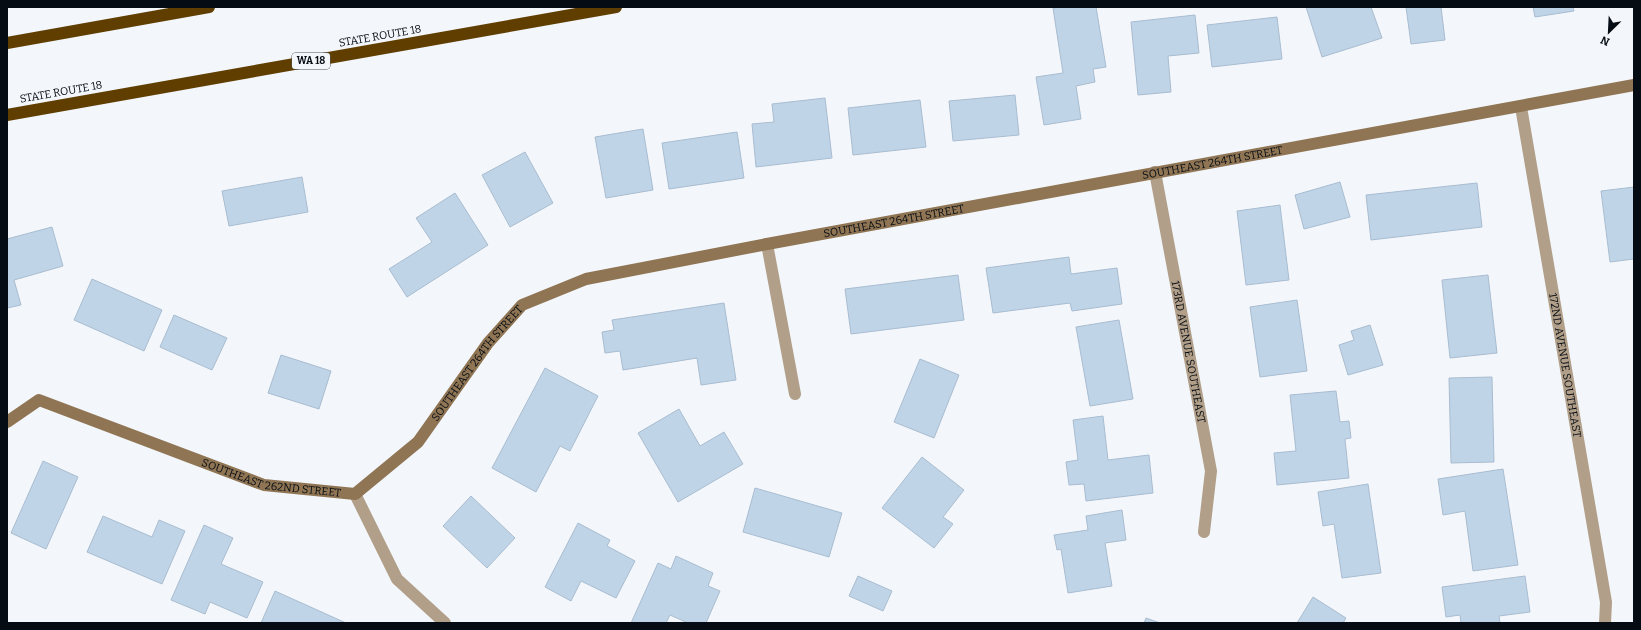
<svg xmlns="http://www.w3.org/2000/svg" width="1641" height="630" viewBox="0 0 1641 630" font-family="Bitter,serif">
	<rect width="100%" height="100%" fill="#f3f7fb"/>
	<!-- building -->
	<path fill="#c0d4e8" stroke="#a9bcd0" d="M1061,7H1096L1106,67L1093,69L1095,82L1076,86L1081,119L1044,125L1036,77L1063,73L1053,8Z
		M1306,7H1371L1382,38L1322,57Z
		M1406,7H1441L1445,40L1411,44Z
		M1533,7H1573L1574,11L1535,17Z
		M1195,15L1199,53L1168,56L1171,92L1138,95L1131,22Z
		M1277,17L1282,59L1212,67L1207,25Z
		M1015,95L1019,135L953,141L949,101Z
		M825,98L832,158L756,167L752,124L774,122L772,104Z
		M920,100L926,147L853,155L848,108Z
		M643,129L653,190L606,198L595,137Z
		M737,132L744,178L669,189L662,143Z
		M525,152L553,203L510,227L482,175Z
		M302,177L308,212L229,226L222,191Z
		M1340,182L1350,217L1304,229L1295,195Z
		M1477,183L1482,227L1371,240L1366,195Z
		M1634,187V259L1610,262L1601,191Z
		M455,193L488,245L407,297L389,269L432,242L416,218Z
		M1280,205L1289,280L1246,285L1237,211Z
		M52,227L63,266L14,280L21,305L7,308V239Z
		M1069,257L1071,274L1117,268L1122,304L1072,311L1070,303L993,313L986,268Z
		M958,275L964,320L851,334L845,289Z
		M1488,275L1497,353L1450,358L1442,280Z
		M92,279L162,310L144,351L74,320Z
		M1297,300L1307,371L1260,377L1250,307Z
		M724,303L736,380L701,385L697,358L623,370L620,351L605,353L602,332L614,330L612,320Z
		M174,315L227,338L212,370L160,347Z
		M1119,320L1133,399L1090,406L1076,327Z
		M1370,325L1383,365L1348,375L1339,345L1354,340L1351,331Z
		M281,355L331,371L319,409L268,393Z
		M920,359L959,375L934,438L894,422Z
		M545,368L598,396L570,451L560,446L536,492L492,468Z
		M1492,377L1494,462L1451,463L1449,378Z
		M1336,391L1340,422L1349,421L1351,438L1345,439L1349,478L1277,485L1274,453L1296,451L1290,395Z
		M679,409L700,446L724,432L743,464L678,502L638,433Z
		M1103,416L1108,460L1149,455L1153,493L1086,501L1084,484L1069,485L1066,462L1078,460L1073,420Z
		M922,457L964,490L943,517L953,524L934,548L882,508Z
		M43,461L78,477L46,549L11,533Z
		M1503,469L1518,565L1473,571L1465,511L1443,515L1438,479Z
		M1368,484L1381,573L1342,578L1334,524L1323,526L1318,492Z
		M755,488L842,513L829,557L743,532Z
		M471,496L515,538L487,568L443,526Z
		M1122,510L1126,540L1105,543L1112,586L1068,593L1061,549L1057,550L1054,535L1088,530L1086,516Z
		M103,516L152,537L159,520L185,531L162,584L87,552Z
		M578,523L610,540L607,546L635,561L616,598L581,581L571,601L545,587Z
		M204,525L233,538L221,564L263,582L247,618L210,602L205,614L171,600Z
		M676,556L713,573L708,586L720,591L706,623H688L670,615L666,623H631L658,563L671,569Z
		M858,576L892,591L883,611L849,596Z
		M1525,576L1530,612L1499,616L1500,623H1461L1460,615L1446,617L1442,587Z
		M275,591L346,623H261Z
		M1313,597L1346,618L1343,623H1297Z
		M1146,618L1160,623H1144Z"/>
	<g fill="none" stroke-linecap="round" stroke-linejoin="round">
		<!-- street -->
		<g stroke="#b19f89" stroke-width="12">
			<path id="s1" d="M1521,107L1606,602L1605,623"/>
			<path id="s2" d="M1155,172L1211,471L1204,532"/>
			<path d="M767,244L795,394"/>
			<path d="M355,494L397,579L445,623"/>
		</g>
		<!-- secondary -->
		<path stroke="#8f7554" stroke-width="12" id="s3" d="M7,422L39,400L264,485L355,494L418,442L488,343L522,305L586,279L767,244L1634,85"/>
		<!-- highway -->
		<path stroke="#603e00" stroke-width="12" d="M7,43L209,7
			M7,115L616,7"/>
	</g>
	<g text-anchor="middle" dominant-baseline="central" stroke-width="4" stroke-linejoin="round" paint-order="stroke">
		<!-- shield labels -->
		<rect fill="#f3f7fb" stroke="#4d5259" stroke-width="1" x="292" y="53" width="38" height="16" rx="3"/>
		<g font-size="10" font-weight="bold" fill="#060c13">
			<text x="311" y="61">WA 18</text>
		</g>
		<!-- street labels -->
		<g font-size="11" fill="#060c13" stroke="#f3f7fb">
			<text transform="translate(380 36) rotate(-10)">STATE ROUTE 18</text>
			<text transform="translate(61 92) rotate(-10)">STATE ROUTE 18</text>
			<text stroke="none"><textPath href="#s3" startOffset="1331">SOUTHEAST 264TH STREET</textPath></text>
			<text stroke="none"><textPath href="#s3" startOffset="1007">SOUTHEAST 264TH STREET</textPath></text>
			<text stroke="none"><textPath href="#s2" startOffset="183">173RD AVENUE SOUTHEAST</textPath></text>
			<text stroke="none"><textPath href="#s3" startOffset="551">SOUTHEAST 264TH STREET</textPath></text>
			<text stroke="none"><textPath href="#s1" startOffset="262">172ND AVENUE SOUTHEAST</textPath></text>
			<text stroke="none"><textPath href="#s3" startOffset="285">SOUTHEAST 262ND STREET</textPath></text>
		</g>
	</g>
	<!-- border -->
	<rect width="1641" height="630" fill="none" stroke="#060c13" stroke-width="16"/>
	<!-- north arrow -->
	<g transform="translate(1609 32) rotate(204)" stroke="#f3f7fb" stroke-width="3" paint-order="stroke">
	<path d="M0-3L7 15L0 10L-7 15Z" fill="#060c13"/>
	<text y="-6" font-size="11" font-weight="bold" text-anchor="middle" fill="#060c13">N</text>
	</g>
</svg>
